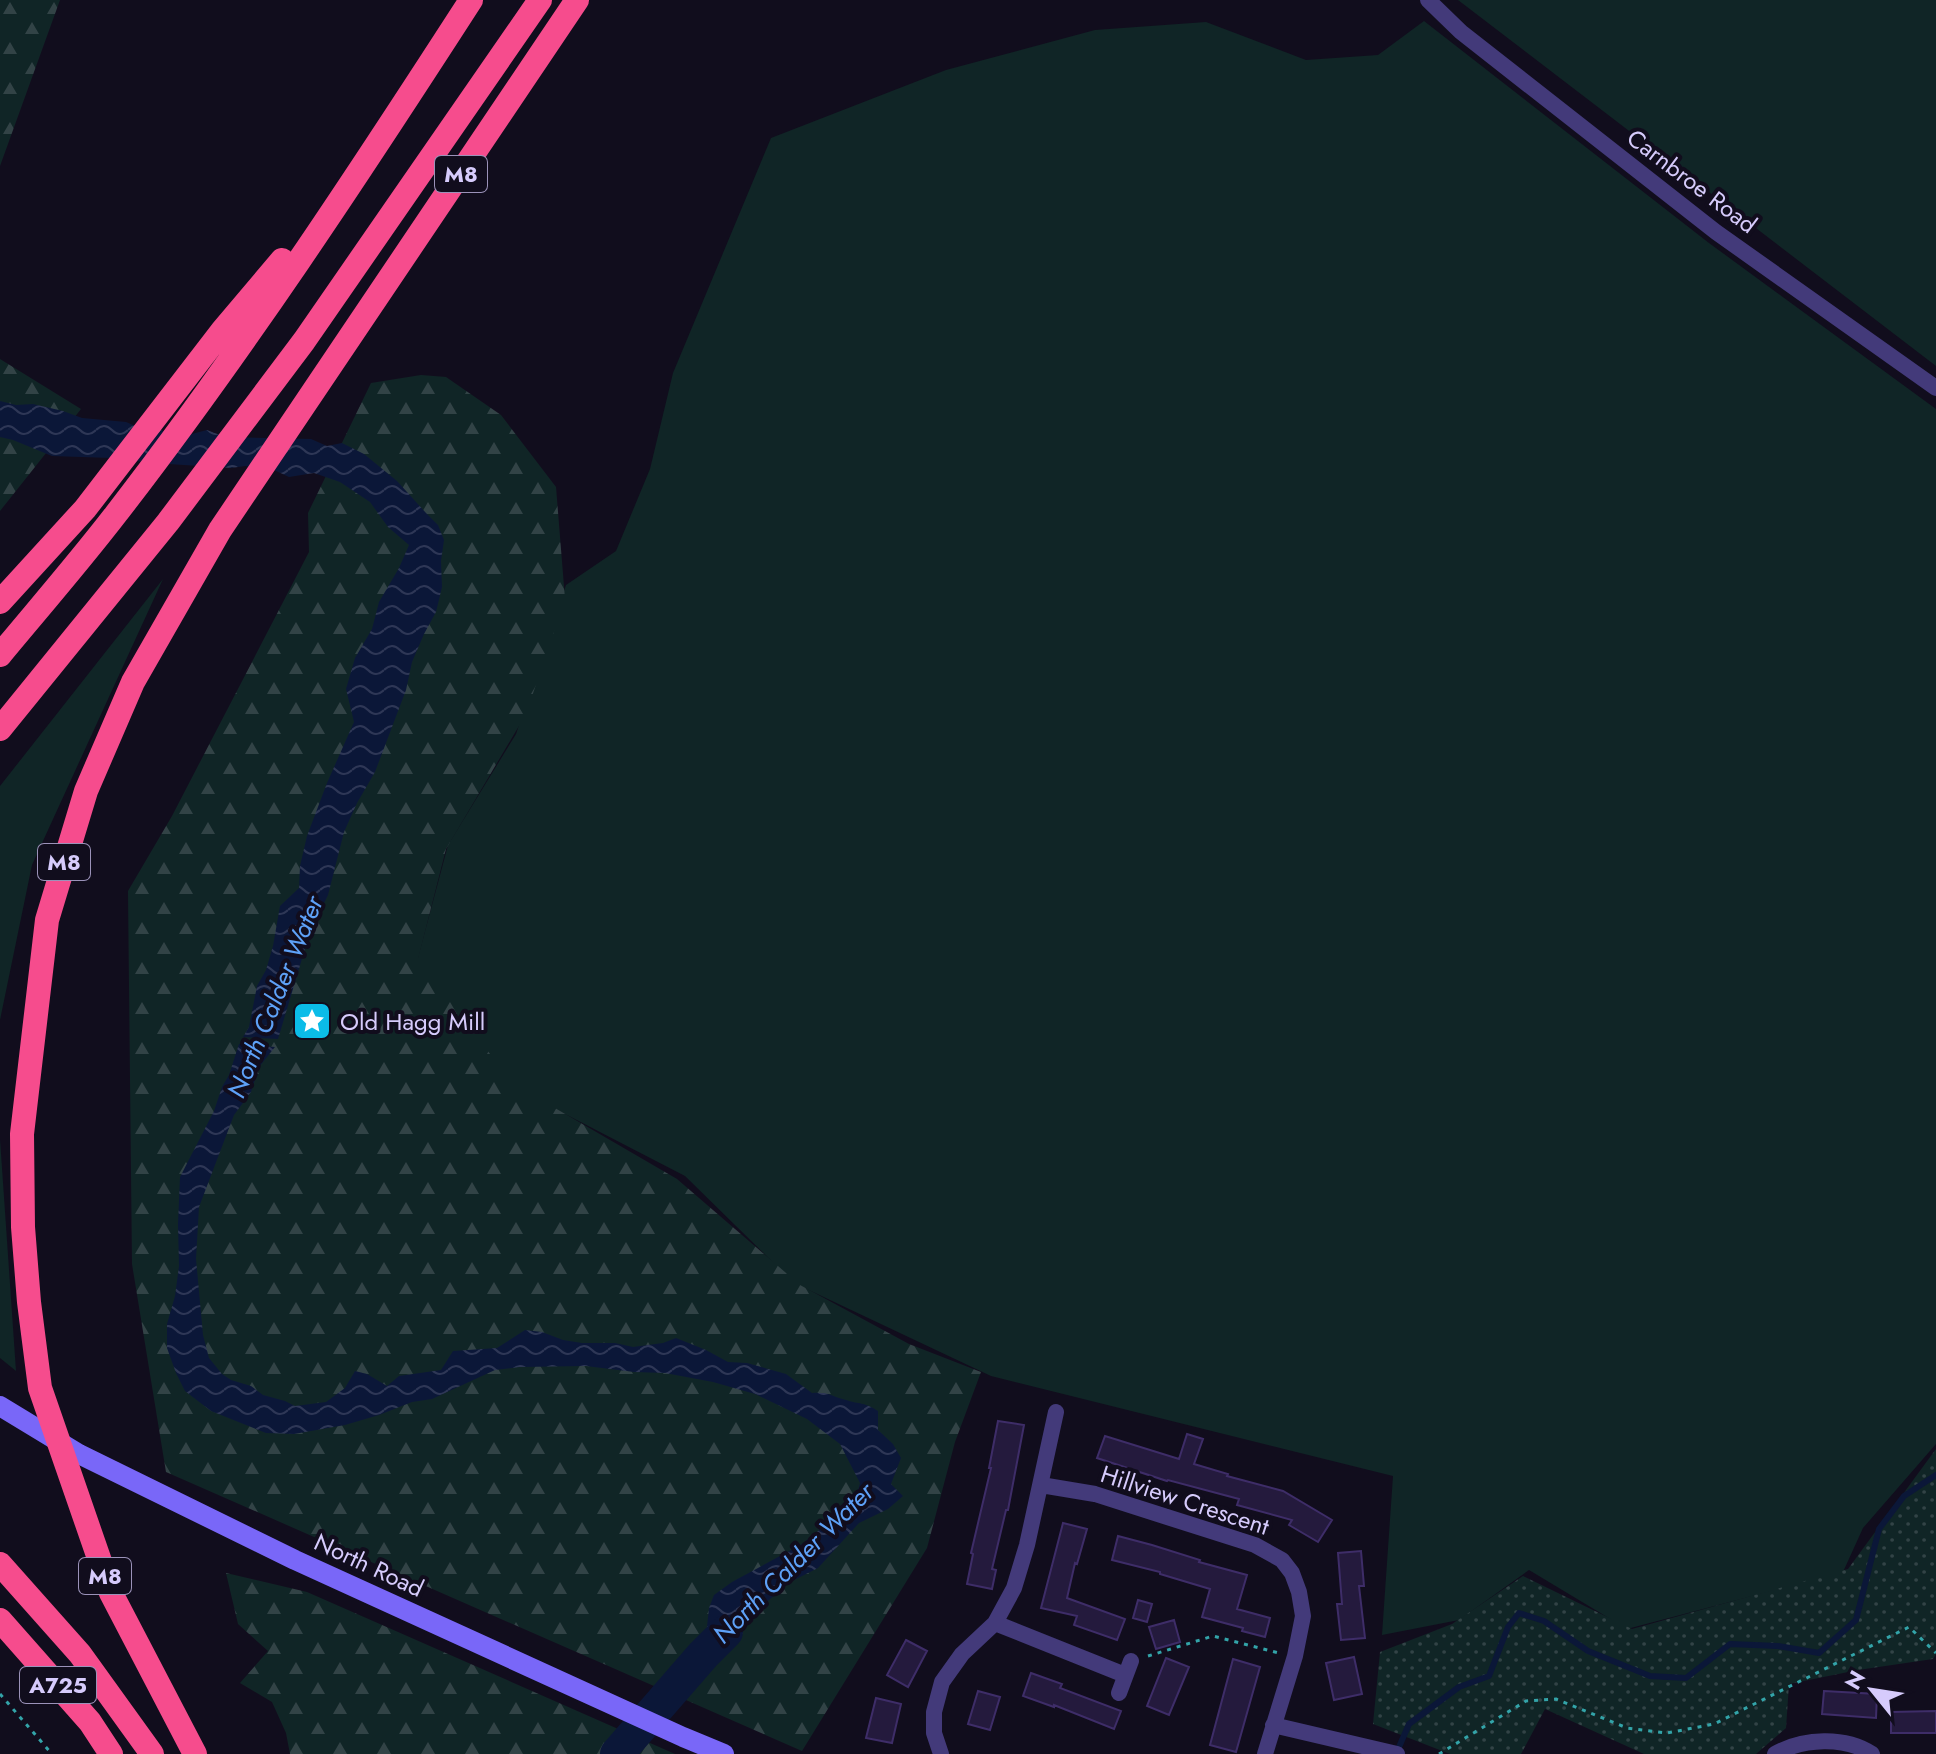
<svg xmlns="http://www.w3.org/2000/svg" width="1936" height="1754" viewBox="0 0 1936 1754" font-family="Jost,sans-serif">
	<defs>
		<pattern id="forest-firs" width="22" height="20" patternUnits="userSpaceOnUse" patternTransform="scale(2)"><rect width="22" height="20" fill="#102526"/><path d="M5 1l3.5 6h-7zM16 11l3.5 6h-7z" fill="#324346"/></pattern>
		<pattern id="park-dots" width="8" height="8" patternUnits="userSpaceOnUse" patternTransform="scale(2)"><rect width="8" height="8" fill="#102526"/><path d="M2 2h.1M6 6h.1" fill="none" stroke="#324346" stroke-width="1.8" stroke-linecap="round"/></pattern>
		<pattern id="water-waves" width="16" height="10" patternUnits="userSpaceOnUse" patternTransform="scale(2)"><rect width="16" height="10" fill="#0b1738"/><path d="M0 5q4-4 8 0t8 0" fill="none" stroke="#2e3756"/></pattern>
	</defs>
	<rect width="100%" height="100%" fill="#110d1d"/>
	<!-- grass -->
	<path fill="#102526" d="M1458,0H1936V366Z
		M1424,21L1709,243L1936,409V1444L1863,1528L1843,1572L1627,1629L1529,1570L1459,1620L1382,1635L1393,1476L991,1376L794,1283L685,1176L507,1084L415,969L448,845L516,734L566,585L616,551L650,469L673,373L771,138L946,70L1095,30L1206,22L1306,60L1378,55Z
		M163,579L32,865L0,1020V786Z
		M0,1139L16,1371L0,1358Z"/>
	<!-- forest -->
	<path fill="url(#forest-firs)" d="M0,0H60L0,166Z
		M0,359L81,409L0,511Z
		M421,375L446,377L501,415L556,487L565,599L526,714L446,849L418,959L512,1083L677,1179L800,1285L909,1344L981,1372L955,1442L927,1548L802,1751L166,1472L132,1264L128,891L172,816L309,552L308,513L371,383Z
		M226,1573L307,1592L675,1754H290L286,1733L272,1702L240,1683L268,1651L238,1624Z"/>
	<!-- park -->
	<path fill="url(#park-dots)" d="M1936,1449V1654L1933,1659L1858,1670L1789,1684L1786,1728L1756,1754H1644L1545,1709L1521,1754H1450L1373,1724L1380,1652L1452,1624L1523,1576L1632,1629L1848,1569Z"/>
	<!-- water -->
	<path fill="url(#water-waves)" d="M0,401L16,405L33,404L63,411L82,418L126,422L140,428H157L170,434L188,435L207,430L225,437L311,439L327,446L342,443L364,454L397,481L426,513L438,525L444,540L441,561L442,587L436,612L424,634L412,662L406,690L375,772L357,803L344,832L328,895L310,932L278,1039L243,1037L249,1027L257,986L266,970L273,946L280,906L299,888L300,866L307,836L327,783L354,722L346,689L355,658L372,629L379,602L399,568L409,545L388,527L370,502L340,482L314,473L289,477L272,469L245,466L231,468L153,463L112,458L52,456L13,440L0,437Z
		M239,1044L275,1047L259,1067L251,1092L234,1115L199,1207L196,1259L203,1335L209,1358L222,1374L231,1380L251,1386L263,1395L285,1401L295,1406L326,1402L345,1388L355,1371L367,1374L387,1386L399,1376L441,1370L453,1351L497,1348L525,1330L542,1332L563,1340L582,1343H615L633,1347L663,1343L676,1338L706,1350L728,1362L747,1363L786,1374L812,1393C831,1392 829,1396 846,1400C861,1405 862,1401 878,1411V1430L893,1444L901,1458L891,1484L903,1496L888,1509L859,1523L818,1568L790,1582L727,1636L707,1676L689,1660L706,1636L709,1608L714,1595L732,1582L802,1544L855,1501L860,1483L840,1444L807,1419L755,1394L713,1382L665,1373L634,1372L586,1366L520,1367L495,1370L432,1399L412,1402L379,1415L345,1425L294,1434L266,1433L211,1411L185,1391L176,1373L167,1348V1324L175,1296L179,1266L178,1224L180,1177L214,1111L222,1087L229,1075Z"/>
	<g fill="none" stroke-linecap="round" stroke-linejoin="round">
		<!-- stream -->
		<path stroke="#0b1738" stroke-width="6" d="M1396,1754L1409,1724L1459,1687L1489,1676L1508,1627L1519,1613L1544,1621L1588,1651L1650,1676L1686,1678L1730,1644L1778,1646L1819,1653L1856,1620L1879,1529L1904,1496L1936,1475"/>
		<!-- river -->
		<path stroke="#0b1738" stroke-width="34" d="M617,1754L703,1655L726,1632"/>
	</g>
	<!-- building -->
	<path fill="#241a3d" stroke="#3e2d68" stroke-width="2" d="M998,1421L1024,1425L1008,1510H1006L992,1569L996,1570L992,1589L967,1584L973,1554L971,1553L991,1468H989Z
		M1187,1434L1203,1439L1194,1464L1228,1474L1227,1476L1283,1491L1332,1520L1318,1542L1289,1525L1292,1520L1237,1505L1239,1499L1168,1480L1167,1481L1097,1458L1105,1436L1179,1459Z
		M1063,1523L1087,1529L1077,1564L1075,1563L1067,1598L1125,1619L1117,1640L1074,1625L1077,1616L1041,1608Z
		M1118,1536L1152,1545L1200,1560L1199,1562L1247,1575L1237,1609L1270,1618L1265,1637L1242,1631L1243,1628L1202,1617L1210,1589L1160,1574V1572L1112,1560Z
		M1361,1551L1364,1586H1359L1365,1638L1341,1640L1337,1604H1342L1338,1553Z
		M1138,1600L1152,1604L1147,1622L1133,1618Z
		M1174,1620L1180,1642L1156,1649L1149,1627Z
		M906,1640L927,1651L908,1687L887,1675Z
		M1354,1657L1362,1694L1334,1700L1326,1663Z
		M1166,1658L1189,1667L1169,1715L1147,1706Z
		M1233,1659L1260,1667L1236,1752L1210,1745Z
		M1031,1673L1062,1684L1060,1688L1121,1711L1114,1729L1054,1705V1707L1023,1696Z
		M978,1691L1000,1697L990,1730L968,1724Z
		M1824,1691L1877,1694L1876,1718L1822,1714Z
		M876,1698L901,1704L892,1743L866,1738Z
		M1936,1711V1733H1891V1712Z"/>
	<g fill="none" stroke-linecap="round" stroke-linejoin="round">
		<!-- path -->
		<path stroke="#33a4a9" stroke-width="3" stroke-dasharray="4 6" stroke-linecap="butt" d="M1148,1656L1213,1636L1279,1653
			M0,1694L52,1754
			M1439,1754L1526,1701L1556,1699L1627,1728L1667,1733L1714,1724L1909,1627L1936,1653"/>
		<!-- street -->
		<path stroke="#433a7a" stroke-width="16" d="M1428,0L1461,32L1716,232L1936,388
			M1041,1485L1095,1494L1255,1545L1282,1560L1292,1573L1299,1592L1303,1616L1295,1656L1265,1754
			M995,1623L1125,1675
			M1119,1693L1131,1661
			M1273,1725L1397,1754
			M941,1754L934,1733V1712L942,1682L962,1654L995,1623L1014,1588L1027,1545L1056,1412
			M1775,1754C1803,1738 1845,1736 1872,1754"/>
		<!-- secondary -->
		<path stroke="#7967f8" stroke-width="20" d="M0,1406L79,1454L295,1560L683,1737L724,1754"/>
		<!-- highway -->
		<path stroke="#f64c8d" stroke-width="24" d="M0,602L85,509L222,331L282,260
			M0,655C39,608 79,562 116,514C243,350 358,175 471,0
			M0,729L168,522L304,341L540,0
			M0,1564L80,1654L152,1754
			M0,1620L90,1722L111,1754
			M195,1754L111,1593L40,1388L29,1302L23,1227L22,1134L47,920L86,791L133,682L220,530L577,0"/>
	</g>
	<!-- icons -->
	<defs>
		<g id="sight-square" transform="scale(2)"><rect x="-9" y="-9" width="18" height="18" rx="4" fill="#0bbce8" stroke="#110d1d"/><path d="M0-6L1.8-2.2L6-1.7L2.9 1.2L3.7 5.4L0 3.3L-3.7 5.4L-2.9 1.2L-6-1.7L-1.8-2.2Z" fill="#fff"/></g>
	</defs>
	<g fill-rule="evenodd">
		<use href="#sight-square" x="312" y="1021"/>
	</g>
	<g text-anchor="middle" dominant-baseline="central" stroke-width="8" stroke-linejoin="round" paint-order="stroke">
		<!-- shield labels -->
		<g fill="#110d1d" stroke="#9b92b9" stroke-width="2">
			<rect x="435" y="156" width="52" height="36" rx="6"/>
			<rect x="38" y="844" width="52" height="36" rx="6"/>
			<rect x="79" y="1558" width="52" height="36" rx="6"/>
			<rect x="20" y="1667" width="76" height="36" rx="6"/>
		</g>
		<g font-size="22" font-weight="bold" fill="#d6cbfc">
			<text x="461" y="174">M8</text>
			<text x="64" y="862">M8</text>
			<text x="105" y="1576">M8</text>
			<text x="58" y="1685">A725</text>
		</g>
		<!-- street labels -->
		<g font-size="24" fill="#d6cbfc" stroke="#110d1d">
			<text transform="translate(1692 181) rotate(37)">Carnbroe Road</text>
			<text transform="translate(1185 1500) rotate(18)">Hillview Crescent</text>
			<text transform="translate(369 1565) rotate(25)">North Road</text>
		</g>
		<!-- poi labels -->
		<g font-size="24" fill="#d6cbfc" stroke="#110d1d" text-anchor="start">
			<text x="340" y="1021">Old Hagg Mill</text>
		</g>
		<!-- water labels -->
		<g font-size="26" font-style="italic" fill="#5ea1f7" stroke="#110d1d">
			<text transform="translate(275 997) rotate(-68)">North Calder Water</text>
			<text transform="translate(793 1563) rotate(-45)">North Calder Water</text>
		</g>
	</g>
	<!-- north arrow -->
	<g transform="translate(1872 1690) rotate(300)" stroke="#110d1d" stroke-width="6" paint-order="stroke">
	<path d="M0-6L14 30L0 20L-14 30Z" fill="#d6cbfc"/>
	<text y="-12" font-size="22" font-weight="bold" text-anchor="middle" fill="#d6cbfc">N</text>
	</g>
</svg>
